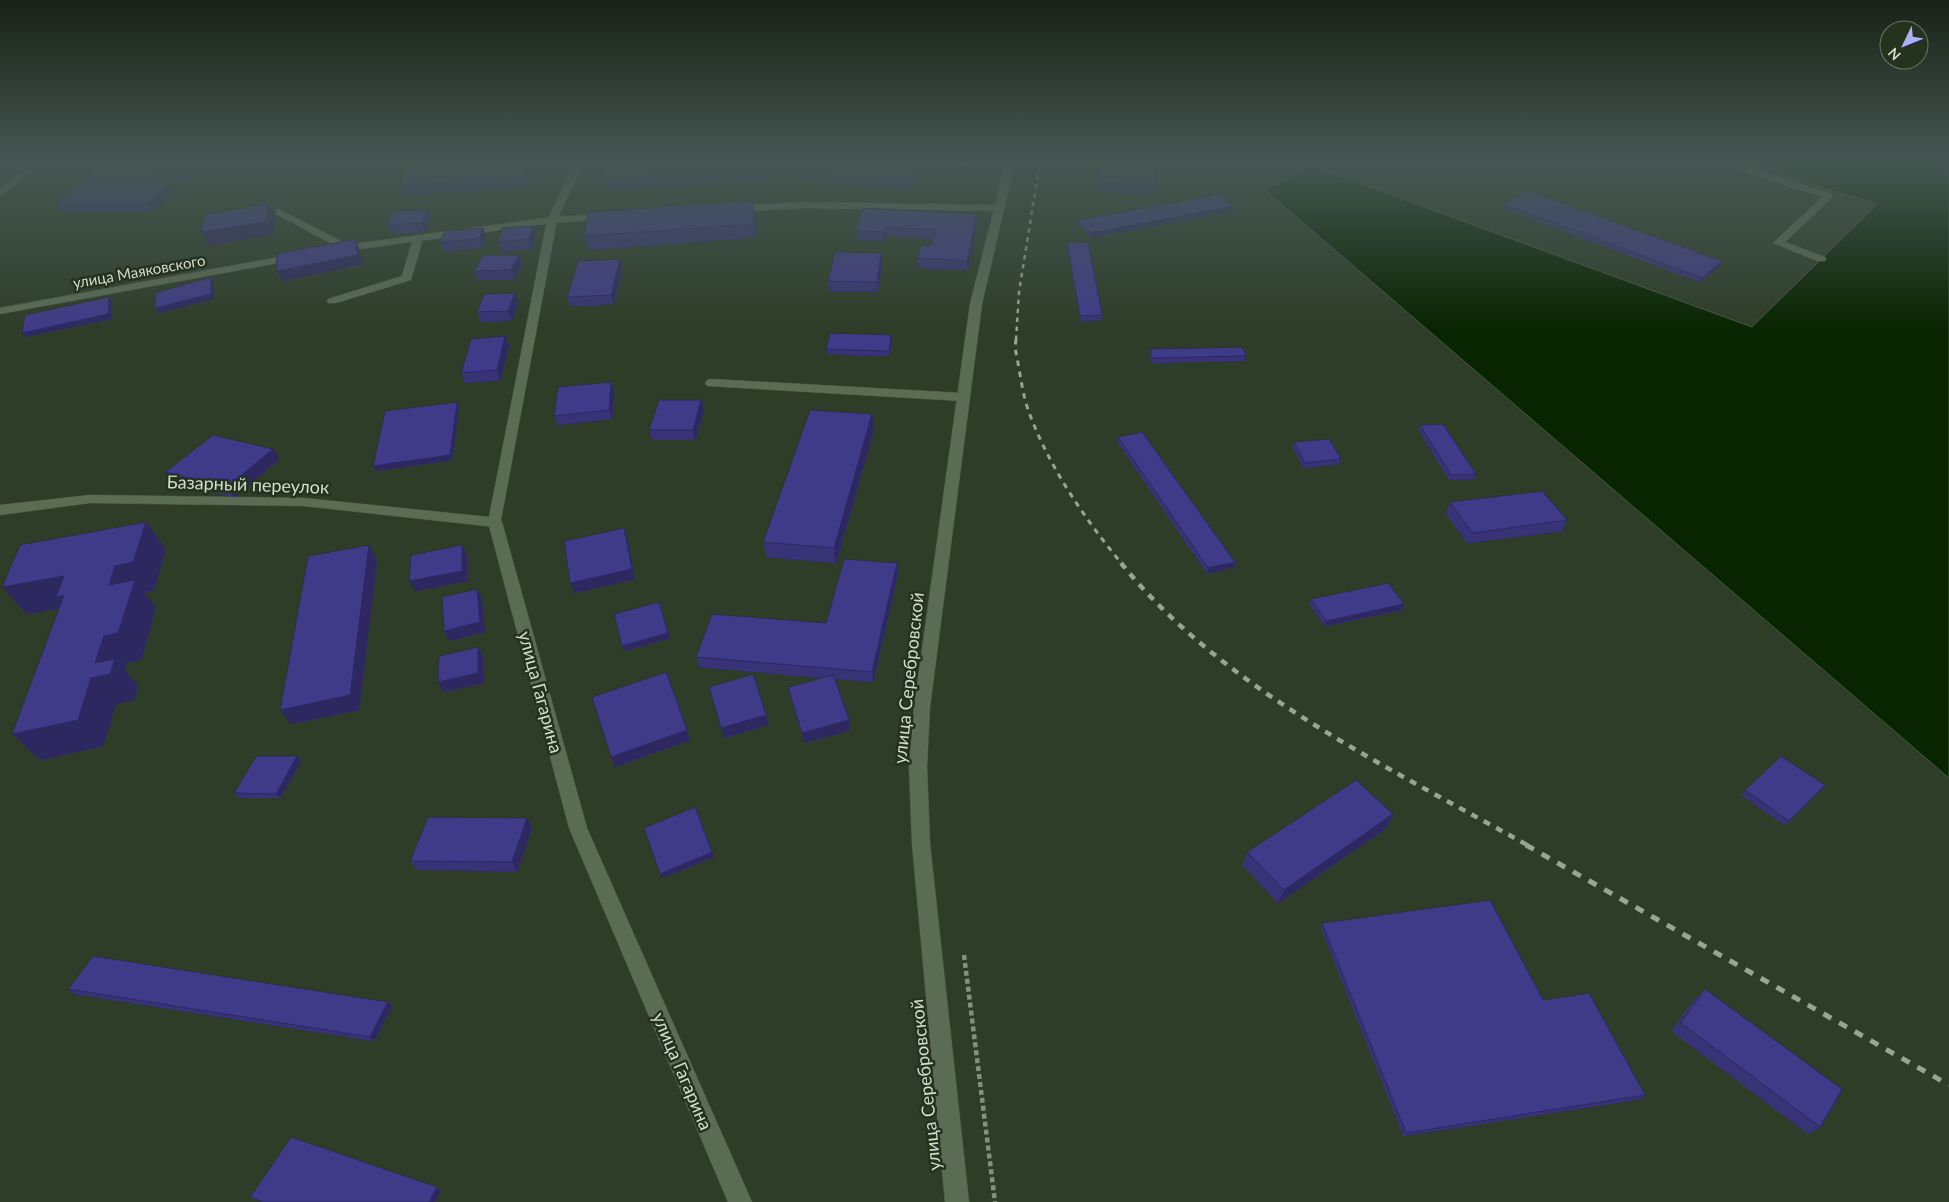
<svg xmlns="http://www.w3.org/2000/svg" width="1949" height="1202" viewBox="0 0 1949 1202" font-family="Lato,sans-serif">
	<rect width="100%" height="100%" fill="#2e3d28"/>
	<!-- water -->
	<path fill="#082400" stroke="#455b3e" d="M1737,162H1949V778L1265,190L1310,165L1752,327L1877,204Z"/>
	<g fill="none" stroke-linecap="round" stroke-linejoin="round">
		<!-- service casing -->
		<g stroke="#4b5845" stroke-width="1">
			<path id="service" d="M1715,162H1729L1832,194V198L1785,242L1825,257L1826,259L1825,261H1817L1773,243L1822,197Z
				M279,209L351,246L352,248L347,251L343,250L276,214V210Z
				M418,235L423,238L411,280L336,303H328L327,301L328,299L402,276L413,238Z
				M711,379L962,393L968,397L962,401L707,386L705,383L707,380Z"/>
		</g>
		<!-- minor casing -->
		<g stroke="#4b5845" stroke-width="1">
			<path id="minor" d="M802,202L999,205L1004,208L999,211L802,208L733,212L728,209L733,206Z
				M608,214L611,215V219L552,223L338,252L333,249L338,246L552,217Z
				M296,254L300,255L301,257L300,259L0,314V308Z
				M495,517L500,519L502,522L587,828L752,1202H728L569,828L488,522L490,519Z"/>
		</g>
		<!-- tertiary casing -->
		<g stroke="#4b5845" stroke-width="1">
			<path id="tertiary" d="M37,162H47L0,196V189Z
				M575,162H584L557,220L500,525L495,527L304,506L90,503L0,515V505L90,495L304,498L489,517L547,220Z
				M1006,162H1015L982,304L930,707L927,767L930,844L969,1202H945L912,844L909,767L914,707L970,304Z"/>
		</g>
		<!-- path -->
		<path stroke="#859180" stroke-width="4.5" stroke-dasharray="5 3" stroke-linecap="butt" d="M964,955L995,1202"/>
		<!-- service -->
		<use href="#service" fill="#5b6c55" fill-rule="evenodd"/>
		<!-- minor -->
		<use href="#minor" fill="#5b6c55" fill-rule="evenodd"/>
		<!-- tertiary -->
		<use href="#tertiary" fill="#5b6c55" fill-rule="evenodd"/>
		<!-- rail-far3 -->
		<path stroke="#98a494" stroke-width="2.5" stroke-dasharray="4.5 4.5" stroke-linecap="butt" d="M1016,340L1019,292L1040,162"/>
		<!-- rail-far2 -->
		<path stroke="#98a494" stroke-width="3" stroke-dasharray="5.5 5.5" stroke-linecap="butt" d="M1016,339L1015,348C1020,370 1022,395 1030,415C1051,470 1085,519 1122,564"/>
		<!-- rail-far1 -->
		<path stroke="#98a494" stroke-width="4.5" stroke-dasharray="7 7" stroke-linecap="butt" d="M1121,563C1222,689 1390,768 1529,846"/>
		<!-- rail -->
		<path stroke="#98a494" stroke-width="5" stroke-dasharray="9 9" stroke-linecap="butt" d="M1526,845L1949,1085"/>
	</g>
	<!-- wall -->
	<path fill="#373376" d="M108,162H211L192,180L160,179L156,183H170L175,192L152,212H62L56,203Z
		M534,162L526,187L402,195L399,186Z
		M765,162L766,179L606,190L603,177Z
		M920,162V171L909,190L803,179L802,171Z
		M937,162H969L968,166L937,165Z
		M1098,162H1154L1156,185L1155,194L1098,192Z
		M1504,204L1720,266L1699,282L1502,208Z
		M864,208L977,223L967,270L918,268L917,258L931,245L933,239L886,236L884,241L856,240L855,230Z
		M428,209L431,218L425,232L391,234L387,225Z
		M1233,211L1090,238L1078,225V220Z
		M755,214L756,237L588,250L584,236Z
		M483,228L486,237L482,248L444,251L440,242Z
		M535,235L532,249L501,251L498,242Z
		M1067,242L1102,315V320L1080,321L1067,247Z
		M881,253L882,262L878,291H829L828,281Z
		M522,264L514,280H477L474,271Z
		M622,268L614,304L570,306L567,297Z
		M518,303L512,320L480,322L477,312Z
		M892,340L889,356L827,354L826,349Z
		M509,346L500,380L465,383L461,373Z
		M1150,349L1246,356L1244,361L1151,363L1149,354Z
		M611,382L614,392L612,419L557,425L554,416Z
		M704,410L695,440H652L649,430Z
		M1420,425L1476,474L1474,479L1449,480L1418,430Z
		M874,429L836,563L766,557L763,542Z
		M1118,437L1235,562L1234,567L1207,574L1117,442Z
		M1294,442L1341,459L1339,464L1303,468L1292,447Z
		M279,459L234,497L172,482L165,472Z
		M1450,502L1567,520L1562,531L1467,543L1445,513Z
		M897,563L898,573L873,682L835,679L849,720L850,730L804,743L790,697L788,687L824,678L699,667L696,657L826,623Z
		M1311,599L1402,610L1324,626L1309,604Z
		M301,761L280,798H238L234,793Z
		M1825,785L1784,825L1741,795L1745,790Z
		M1393,814L1386,828L1278,903L1242,865L1247,852Z
		M532,827L517,871L417,870L410,861Z
		M1322,923L1543,1000L1645,1095L1641,1099L1403,1136L1320,927Z
		M68,989L388,1002L392,1006L374,1041L74,994Z
		M1705,989L1820,1127L1808,1134L1671,1031L1695,998Z"/>
	<!-- shaded-wall -->
	<path fill="#2d2960" d="M197,162H211L192,180L187,171Z
		M528,162H534L526,187L524,178Z
		M764,162H765L766,179L764,166Z
		M920,162V171L909,190L908,181Z
		M155,171L160,179L146,192L140,183Z
		M170,183L175,192L152,212L147,203Z
		M753,201L755,214L756,237L754,224Z
		M268,204L275,218L272,235L208,245L201,232Z
		M1234,206L1233,211L1090,238V233Z
		M428,209L431,218L425,232L421,223Z
		M977,214V223L967,270V261Z
		M533,226L535,235L532,249L529,239Z
		M886,227V236L884,241V232Z
		M483,228L486,237L482,248L479,239Z
		M355,239L359,248L362,264L282,281L277,271Z
		M881,253L882,262L878,291L877,282Z
		M519,255L522,264L514,280L511,270Z
		M620,259L622,268L614,304L611,295Z
		M1722,261L1720,266L1699,282L1702,278Z
		M211,277L213,282L214,299L158,313L155,308Z
		M515,293L518,303L512,320L508,311Z
		M109,297L112,302L111,319L25,337L22,333Z
		M891,335L892,340L889,356V351Z
		M505,336L509,346L500,380L497,370Z
		M611,382L614,392L612,419L609,410Z
		M701,400L704,410L695,440L693,430Z
		M457,402L459,407L452,460L376,471L373,466Z
		M872,414L874,429L836,563L834,548Z
		M273,449L279,459L234,497L227,487Z
		M146,522L166,549L154,590L144,592L156,607L141,660L127,662L125,670L138,686L134,700L116,704L103,746L40,760L12,734L95,663L109,585L115,566Z
		M624,528L627,538L635,579L574,593L570,583Z
		M369,545L377,560L359,710L291,724L280,710Z
		M462,545L467,555V581L415,591L409,581Z
		M1235,562L1234,567L1207,574L1208,568Z
		M897,563L898,573L873,682L872,672Z
		M64,576L65,607L27,614L2,587Z
		M477,589L482,599L485,632L449,641L444,631Z
		M659,602L670,638L624,651L622,646Z
		M1404,604L1402,610L1324,626L1326,621Z
		M478,647L483,657L484,683L443,692L438,682Z
		M766,715L769,724L724,738L721,728Z
		M849,720L850,730L804,743L802,733Z
		M687,730L690,740L615,767L611,757Z
		M297,756L301,761L280,798L276,794Z
		M1393,814L1386,828L1278,903L1284,890Z
		M527,818L532,827L517,871L512,862Z
		M712,852L714,857L662,878L660,874Z
		M388,1002L392,1006L374,1041L370,1037Z
		M437,1187L441,1191L435,1202H429Z"/>
	<!-- building -->
	<path fill="#403b89" stroke="#2d2960" d="M108,162H197L187,171H155L140,183H170L147,203H56Z
		M410,162H528L524,178L399,186Z
		M606,162H764V166L603,177Z
		M808,162H920L908,181L802,171Z
		M1099,162H1154L1156,185L1099,183Z
		M1526,190L1722,261L1702,278L1504,204Z
		M1220,194L1234,206L1090,233L1078,220Z
		M753,201L754,224L584,236L588,212Z
		M268,204L265,222L201,232L205,214Z
		M864,208L977,214L967,261L917,258L921,245H931L936,230L886,227L884,232L855,230Z
		M428,209L421,223L387,225L394,211Z
		M533,226L529,239L498,242L502,228Z
		M483,228L479,239L440,242L445,231Z
		M355,239L358,255L277,271L276,254Z
		M1067,242H1088L1102,315L1080,316Z
		M835,252L881,253L877,282L828,281Z
		M483,255H519L511,270L474,271Z
		M620,259L611,295L567,297L578,261Z
		M211,277V294L155,308V293Z
		M515,293L508,311L477,312L484,294Z
		M109,297L108,314L22,333L25,315Z
		M830,333L891,335L889,351L826,349Z
		M505,336L497,370L461,373L471,339Z
		M1242,347L1246,356L1152,358L1150,349Z
		M611,382L609,410L554,416L558,387Z
		M659,400H701L693,430H649Z
		M457,402L450,455L373,466L385,411Z
		M810,410L872,414L834,548L763,542Z
		M1443,424L1476,474L1451,475L1420,425Z
		M1142,432L1235,562L1208,568L1118,437Z
		M213,435L273,449L227,487L165,472Z
		M1329,439L1341,459L1305,463L1294,442Z
		M1542,491L1567,520L1472,533L1450,502Z
		M146,522L133,562L115,566L109,585L135,580L118,633L104,636L95,663L115,659L110,674L91,678L78,720L12,734L64,595L56,597L64,576L2,587L20,545Z
		M624,528L632,569L570,583L564,541Z
		M369,545L350,695L280,710L308,556Z
		M462,545V571L409,581L411,555Z
		M844,559L897,563L872,672L696,657L712,614L826,623Z
		M1388,583L1404,604L1326,621L1311,599Z
		M477,589L480,622L444,631L442,597Z
		M659,602L668,633L622,646L614,614Z
		M478,647V673L438,682L439,656Z
		M666,672L687,730L611,757L592,697Z
		M753,674L766,715L721,728L709,687Z
		M833,675L849,720L802,733L788,687Z
		M256,756H297L276,794L234,793Z
		M1781,756L1825,785L1789,821L1745,790Z
		M1356,780L1393,814L1284,890L1247,852Z
		M695,807L712,852L660,874L644,828Z
		M428,817L527,818L512,862L410,861Z
		M1490,900L1543,1000L1589,993L1645,1095L1406,1133L1322,923Z
		M93,956L388,1002L370,1037L68,989Z
		M1705,989L1842,1089L1820,1127L1681,1023Z
		M291,1137L437,1187L429,1202H263L250,1197Z"/>
	<!-- sky -->
	<linearGradient id="sky" x2="0" y2="1"><stop stop-color="#192216"/><stop offset="0.49" stop-color="#465753"/><stop offset="1" stop-color="#465753" stop-opacity="0"/></linearGradient>
	<rect width="1949" height="331" fill="url(#sky)"/>
	<g text-anchor="middle" dominant-baseline="central" stroke-width="5" stroke-linejoin="round" paint-order="stroke">
		<!-- far-street labels -->
		<g font-size="15" fill="#d3dccf" stroke="#24321e">
			<text transform="translate(139 271) rotate(-10)">улица Маяковского</text>
		</g>
		<!-- street labels -->
		<g font-size="18" fill="#d3dccf" stroke="#24321e">
			<text transform="translate(248 484) rotate(2)">Базарный переулок</text>
			<text transform="translate(908 678) rotate(-84)">улица Серебровской</text>
			<text transform="translate(541 692) rotate(75)">улица Гагарина</text>
			<text transform="translate(683 1071) rotate(67)">улица Гагарина</text>
			<text transform="translate(925 1085) rotate(-96)">улица Серебровской</text>
		</g>
	</g>
	<!-- north arrow -->
	<g transform="translate(1904 45) rotate(227)"><circle r="24" fill="#24321e" stroke="#6a7665"/>
	<path d="M0-4L9 19L0 12L-9 19Z" fill="#acaffb"/>
	<text y="-8" font-size="14" font-weight="bold" text-anchor="middle" fill="#d3dccf">N</text>
	</g>
</svg>
